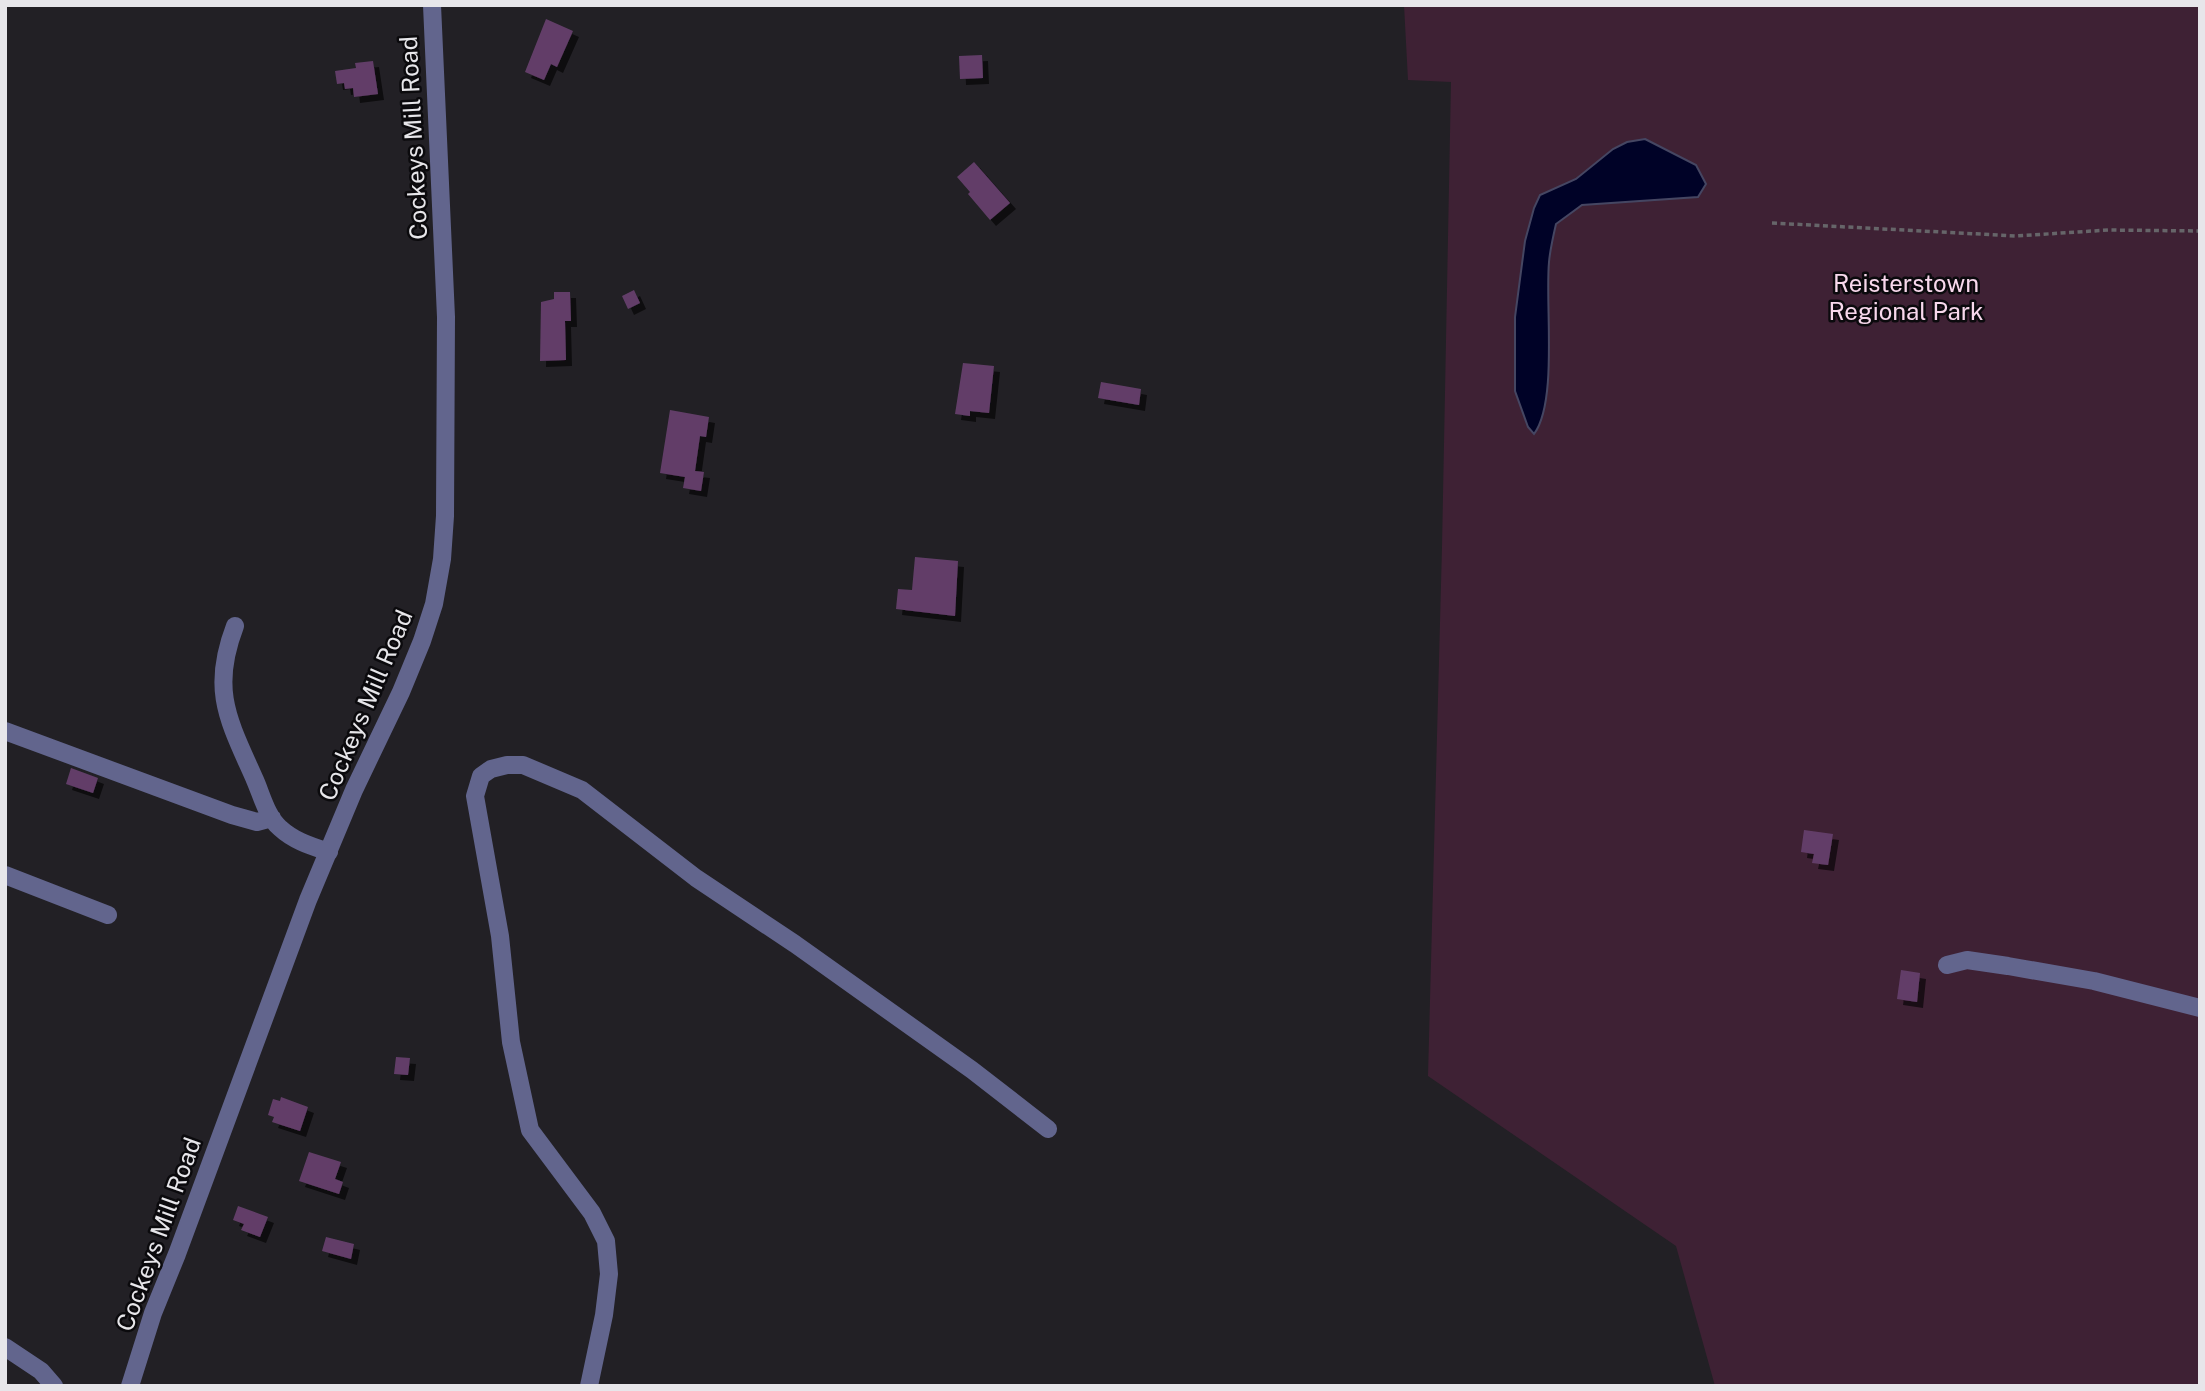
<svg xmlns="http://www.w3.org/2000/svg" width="2205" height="1391" viewBox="0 0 2205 1391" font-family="'Public Sans',sans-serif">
	<defs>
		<filter id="shadow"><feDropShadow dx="6" dy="6" stdDeviation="0" flood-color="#0009"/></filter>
	</defs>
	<rect width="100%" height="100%" fill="#222025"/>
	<!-- green -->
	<path fill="#3e2134" d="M1404,5H2200V1386H1715L1676,1246L1428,1076L1442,547L1451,82L1408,80Z"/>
	<!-- water -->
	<path fill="#000227" stroke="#454662" stroke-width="2" d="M1645,139L1696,165L1706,184L1698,197L1582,205L1556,224C1553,237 1550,250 1549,262C1545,304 1558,402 1534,434L1528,427L1515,391V317L1525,241L1534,208L1540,195L1576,179L1613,149L1627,142Z"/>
	<!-- building -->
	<path fill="#623e68" filter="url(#shadow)" d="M546,19L573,31L557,67L551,64L544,80L525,72Z
		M982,55L983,78L960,79L959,56Z
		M373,61L378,94L354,97L353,88L345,89L344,83L337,84L335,71L356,68L355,63Z
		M974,162L1010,203L990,220L968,194L970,192L957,177Z
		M634,290L640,303L628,309L622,296Z
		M554,292H570L571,321H565L566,360L540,361L541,302L554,299Z
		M963,363L994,366L989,413L970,411V416L955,414Z
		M1101,382L1141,389L1139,405L1098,398Z
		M670,410L709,417L706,437L700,436L695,471L704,472L701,491L683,488L685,477L660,473Z
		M915,557L958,561L955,616L896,609L898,589L912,590Z
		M71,768L98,778L93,793L66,784Z
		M1804,830L1833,834L1828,865L1812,863L1814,854L1801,852Z
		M1901,970L1920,973L1917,1002L1897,999Z
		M396,1057L410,1058L408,1075L394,1074Z
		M281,1097L308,1107L300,1131L272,1122L274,1117L268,1115L273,1099L280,1101Z
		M309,1152L341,1162L335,1179L343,1182L339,1194L299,1181Z
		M238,1206L268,1217L260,1237L241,1230L244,1224L233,1220Z
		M326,1237L354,1244L351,1259L322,1251Z"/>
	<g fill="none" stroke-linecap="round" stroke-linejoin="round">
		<!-- path -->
		<path stroke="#666569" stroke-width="3.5" stroke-dasharray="5 3.5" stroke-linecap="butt" d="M1772,223L2016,236L2108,230L2200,231"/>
		<!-- minor -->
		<path stroke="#62658d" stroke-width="18" d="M235,626C210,691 229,721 255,780C262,796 267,817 280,828C294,841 311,846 329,852
			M5,731L232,815L257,822L272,818
			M5,875L108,915
			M1947,965L1967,960L2008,966L2094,981L2200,1008
			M5,1347L41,1371L54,1386
			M130,1386L153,1313L177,1254L308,900L354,790L401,692L422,641L434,604L442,559L445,516L446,317L432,5
			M589,1386L604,1315L609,1274L606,1241L592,1213L530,1130L511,1042L500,936L475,796L481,776L491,769L507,765H523L582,790L696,878L795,944L972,1070L1048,1129"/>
	</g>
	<g text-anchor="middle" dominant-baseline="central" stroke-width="5" stroke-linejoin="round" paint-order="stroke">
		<!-- street labels -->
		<g font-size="24" fill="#e7e6ea" stroke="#0b0a0d">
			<text transform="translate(413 138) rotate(-93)">Cockeys Mill Road</text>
			<text transform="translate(365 705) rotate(-67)">Cockeys Mill Road</text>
			<text transform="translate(158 1234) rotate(-70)">Cockeys Mill Road</text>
		</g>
		<!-- park labels -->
		<g font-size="24" fill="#f8d8ec" stroke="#0b0a0d">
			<text x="1906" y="283">Reisterstown<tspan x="1906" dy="28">Regional Park</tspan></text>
		</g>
	</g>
	<!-- border -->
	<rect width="2205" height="1391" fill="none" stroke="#e7e6ea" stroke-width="14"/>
</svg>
